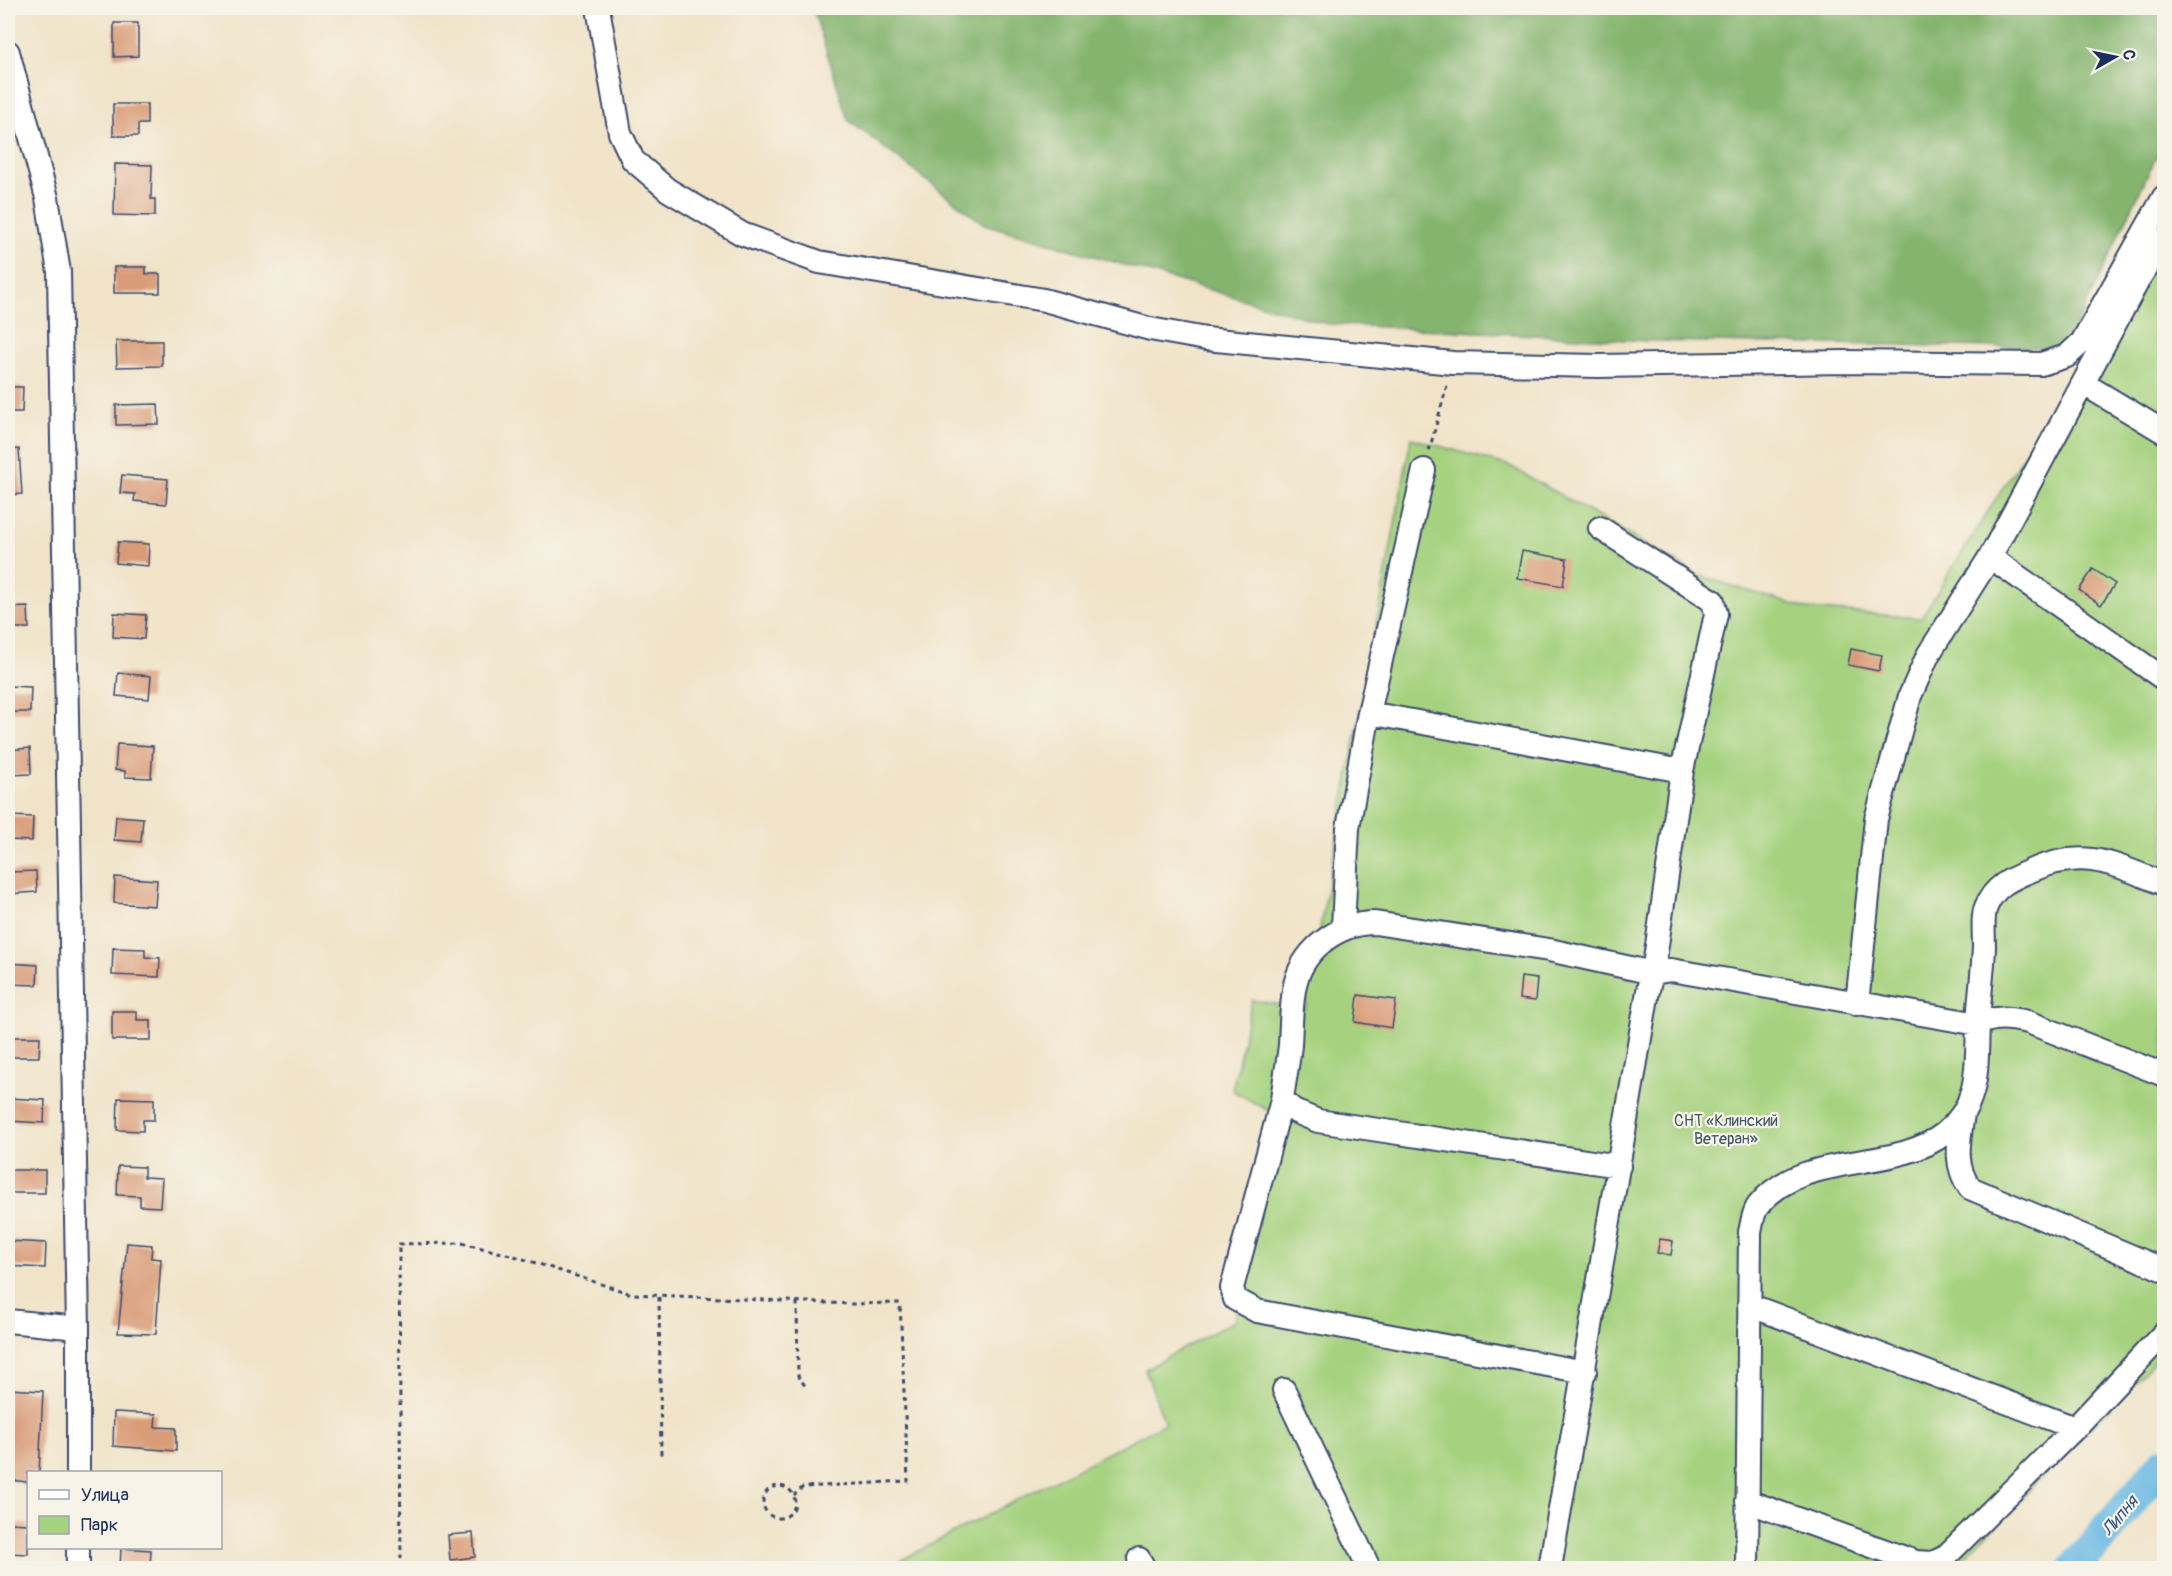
<svg xmlns="http://www.w3.org/2000/svg" width="2172" height="1576" viewBox="0 0 2172 1576" font-family="Pangolin,sans-serif">
	<rect width="100%" height="100%" fill="#f7f3e8"/>
	<filter id="ink" filterUnits="userSpaceOnUse"><feTurbulence type="fractalNoise" baseFrequency=".0167" numOctaves="2"/><feDisplacementMap in="SourceGraphic" scale="12" xChannelSelector="R" yChannelSelector="G"/><feConvolveMatrix kernelMatrix="1 2 1 2 8 2 1 2 1" color-interpolation-filters="sRGB"/></filter>
	<filter id="wash" filterUnits="userSpaceOnUse"><feTurbulence type="fractalNoise" baseFrequency=".008" numOctaves="4" result="noise"/><feDisplacementMap in="SourceGraphic" scale="24" xChannelSelector="R" yChannelSelector="G"/><feGaussianBlur stdDeviation="1.35" result="paint"/><feColorMatrix in="noise" values="0 0 0 0 0 0 0 0 0 0 0 0 0 0 0 0 0 1.4 0 .05"/><feComposite in="paint" operator="in"/></filter>
	<g filter="url(#wash)">
		<rect width="100%" height="100%" fill="#f0e3c8"/>
		<!-- green -->
		<path fill="#a6d27f" stroke="#60806e" stroke-width="1.5" d="M2164,218V1352L1954,1568H886L1165,1423L1145,1369L1234,1321L1283,1119L1232,1090L1252,1000L1305,1009L1411,438L1510,466L1700,576L1807,609L1921,618L2052,410Z"/>
		<!-- forest -->
		<path fill="#84b46e" stroke="#507266" stroke-width="1.5" d="M813,8H2164V140L2066,348L1648,341L1327,324L984,224L848,120Z"/>
		<g fill="none" stroke-linecap="round" stroke-linejoin="round">
			<!-- river -->
			<path stroke="#68b8e3" stroke-width="33" d="M2075,1568L2164,1463"/>
		</g>
		<g id="blocks">
			<!-- building -->
			<path fill="#d99c79" d="M114,23H138V56L114,57Z
				M113,104H147V124H138V136H113Z
				M115,164L152,165L151,199H155V216L114,215Z
				M114,267H146V274H160V293H114Z
				M116,341H162V366L117,367Z
				M8,387H23L22,412H8Z
				M158,404L159,424L116,425V405Z
				M19,449L22,494L8,495V450Z
				M122,475L168,479L166,504L134,501L135,494L120,493Z
				M118,542L149,544L148,566L116,563Z
				M1522,551L1567,559L1563,586L1517,578Z
				M2093,569L2115,584L2101,605L2079,590Z
				M28,607L29,628H8V608Z
				M114,613L146,615L144,639L113,637Z
				M1851,649L1882,655L1879,671L1848,665Z
				M118,673L151,676L149,699L116,696Z
				M8,686L31,687L30,712H8Z
				M117,744L153,746L151,778L125,777V771L115,770Z
				M30,748L31,774L8,775V750Z
				M8,816L33,817L32,841L8,840Z
				M116,816L143,818L141,842L114,840Z
				M36,871L37,892L8,894V872Z
				M115,877L157,880L155,906L114,903Z
				M113,948L145,949V957L160,958L159,977L112,975Z
				M8,963L38,965L37,985L8,984Z
				M1521,977L1537,979L1535,1001L1519,999Z
				M1358,995L1396,1000L1392,1028L1355,1022Z
				M112,1011H137V1020H151V1040H112Z
				M8,1037H40L39,1057H8Z
				M8,1098L45,1100L44,1123L8,1121Z
				M118,1098L154,1099V1120H143V1131L117,1130Z
				M118,1166L144,1167V1177L162,1178L160,1207L140,1206V1196L117,1195Z
				M8,1170H45V1193H8Z
				M1660,1239L1673,1241L1671,1255L1657,1253Z
				M8,1241L46,1243L45,1268L8,1266Z
				M127,1243L152,1245L151,1258L161,1259L156,1334L118,1333Z
				M8,1389L43,1391L39,1473H28V1482L8,1480Z
				M114,1412L156,1414L155,1427L176,1428V1451L113,1446Z
				M10,1523L28,1524V1554L8,1553Z
				M473,1533L475,1557L450,1560L448,1535Z
				M121,1548L151,1550L150,1569H120Z"/>
		</g>
	</g>
	<g filter="url(#ink)">
		<use href="#blocks" fill-opacity="0" stroke="#3b4a6e" stroke-width="1.5"/>
		<g fill="none" stroke-linecap="round" stroke-linejoin="round">
			<!-- minor casing -->
			<g stroke="#3b4a6e" stroke-width="26">
				<path id="minor" d="M598,8L620,133L633,160L668,190L742,234L819,262L1044,300L1150,329L1206,339L1453,363L1598,366L1845,362L2041,364L2067,356L2082,342L2164,197
					M8,52L47,198L59,272L78,1328V1472
					M2084,384L2164,432
					M1600,528L1713,601L1716,614L1682,771L1653,973L1549,950L1375,923C1337,923 1300,951 1294,990C1291,1008 1291,1027 1290,1045C1288,1064 1284,1082 1282,1100L1296,1112L1318,1121L1619,1166
					M1990,557L2164,679
					M1369,713L1682,771
					M1343,927L1348,828L1369,713L1424,470
					M1857,1004L1876,819L1910,696L1928,655L1990,557L2140,277L2164,239
					M1282,1100L1232,1288L1235,1299L1257,1311L1585,1372
					M1963,1114C1959,1141 1953,1165 1970,1188L2164,1270
					M1749,1305L2075,1428
					M8,1321L78,1328
					M1284,1390L1369,1568
					M1747,1501L1916,1562L1933,1563L1945,1557L2075,1428L2164,1333
					M1139,1559L1144,1568
					M78,1568V1548
					M1550,1568L1649,985L1653,973L1671,970L1978,1024C1996,1016 2009,1018 2028,1022L2164,1075
					M1747,1568L1750,1232C1752,1224 1753,1212 1758,1206C1802,1149 1894,1174 1945,1133C1981,1104 1976,1065 1978,1024C1979,999 1983,973 1984,947C1984,935 1982,917 1986,907C1994,886 2011,879 2030,871C2085,847 2113,864 2164,884"/>
			</g>
			<!-- path -->
			<path stroke="#3b4a6e" stroke-width="3" stroke-dasharray="4.5 4.5" stroke-linecap="butt" d="M1429,451L1448,382
				M659,1297L661,1456
				M797,1302L798,1376L806,1387
				M763 1502a16 16 0 1 1 32 0a16 16 0 1 1-32 0Z
				M401,1568L399,1244L462,1243L514,1256L632,1294L851,1304L900,1303L908,1481L803,1487L794,1495"/>
			<!-- minor -->
			<use href="#minor" stroke="#fff" stroke-width="22"/>
		</g>
	</g>
	<g text-anchor="middle" dominant-baseline="central" stroke-width="4.5" stroke-linejoin="round" paint-order="stroke">
		<!-- park labels -->
		<g font-size="16" fill="#3e5866" stroke="#f7f3e8">
			<text x="1726" y="1121">СНТ «Клинский<tspan x="1726" dy="18">Ветеран»</tspan></text>
		</g>
		<!-- water labels -->
		<g font-size="18" font-style="italic" fill="#325886" stroke="#f7f3e8">
			<text transform="translate(2120 1516) rotate(-50)">Липня</text>
		</g>
	</g>
	<!-- margin -->
	<rect width="2172" height="1576" fill="none" stroke="#f7f3e8" stroke-width="30"/>
	<!-- legend -->
	<rect x="27" y="1471" width="195" height="78" fill="#f7f3e8" stroke="#9fa5b1" stroke-width="1.5"/>
	<rect x="39" y="1490" width="30" height="9" fill="#ffffff" stroke="#9fa5b1" stroke-width="1.5"/>
	<text x="81" y="1501" font-size="18" fill="#1b2f5e">Улица</text>
	<rect x="39" y="1516" width="30" height="18" fill="#a6d27f" stroke="#9fa5b1" stroke-width="1.5"/>
	<text x="81" y="1531" font-size="18" fill="#1b2f5e">Парк</text>
	<!-- north arrow -->
	<g transform="translate(2115 57) rotate(81)" stroke="#f7f3e8" stroke-width="4.5" paint-order="stroke">
	<path d="M0-4.5L10 22L0 15L-10 22Z" fill="#1b2f5e"/>
	<text y="-9" font-size="16" font-weight="bold" text-anchor="middle" fill="#1b2f5e">С</text>
	</g>
</svg>
